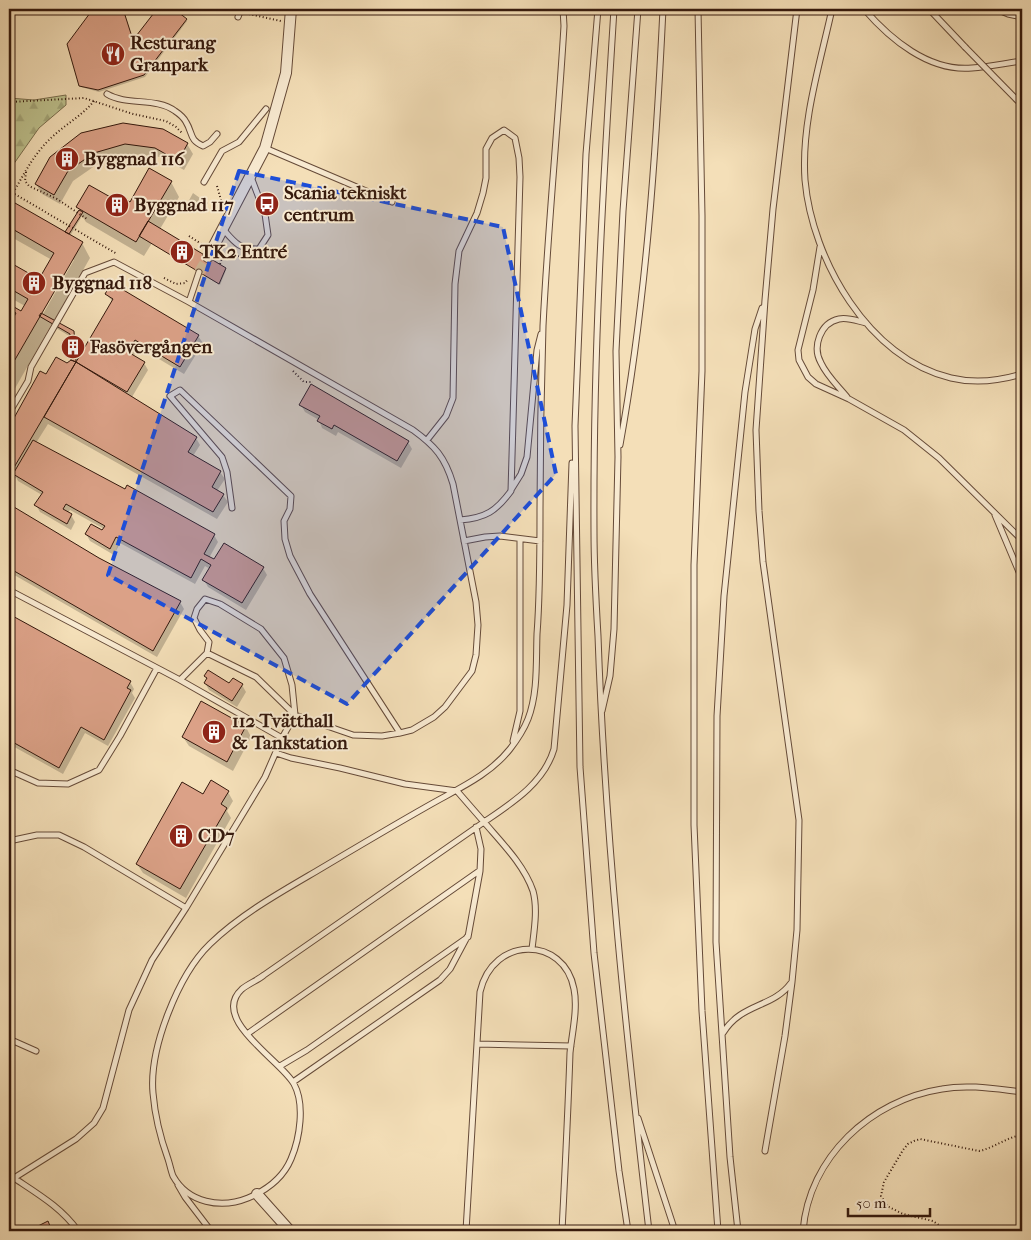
<svg xmlns="http://www.w3.org/2000/svg" width="1031" height="1240" viewBox="0 0 1031 1240" font-family="'IM FELL French Canon',serif">
	<defs>
		<pattern id="forest-firs" width="22" height="20" patternUnits="userSpaceOnUse" patternTransform="scale(1.25)"><rect width="22" height="20" fill="#bdc18d"/><path d="M5 1l3.5 6h-7zM16 11l3.5 6h-7z" fill="#a3a578"/></pattern>
	</defs>
	<rect width="100%" height="100%" fill="#f4dfb8"/>
	<filter id="stains"><feTurbulence type="fractalNoise" baseFrequency=".004" numOctaves="4"/><feColorMatrix values="0 0 0 0 .2 0 0 0 0 .09 0 0 0 0 .02 0 0 0 .5 -.17"/></filter>
	<radialGradient id="worn" r=".72"><stop offset=".6" stop-color="#630" stop-opacity="0"/><stop offset="1" stop-color="#630" stop-opacity=".3"/></radialGradient>
	<!-- forest -->
	<path fill="url(#forest-firs)" stroke="#796d4d" d="M66,95V105L39,128L13,165L9,167V98L34,100Z"/>
	<!-- shadow -->
	<path fill="#0003" fill-rule="evenodd" d="M95,9H128L125,14L133,42L159,9H172L187,21L145,77L99,92L81,87L68,44Z
		M82,134L187,144L193,154L184,170L161,157L131,154L99,163L73,181L60,204L42,194L36,184Z
		M171,182L179,197L160,229L225,269L226,270L220,285L152,243L144,256L86,222L82,216L70,236L82,243L90,258L54,321L73,332L76,337L77,362L113,302L106,294L112,293L115,287L198,336L203,343L184,374L139,347L133,357L144,363L148,370L132,397L196,438L200,445L193,456L220,472L225,479L217,491L223,495L228,502L217,519L48,424L36,443L125,491L214,535L218,542L209,558L215,561L263,568L267,575L246,610L208,587L204,580L210,569L205,566L195,584L120,543L114,555L90,541L86,534L103,532L104,529L70,510L68,513L71,515L75,522L71,530L40,512L36,505L42,495L18,481L16,477L9,489V430L41,373L47,376L72,360L71,337L51,325L9,399V329L10,327L9,326V300L16,310L22,313L25,306L9,297V263L40,281L52,260L13,238L9,230V217L16,205L69,236L67,232L80,211L77,207L131,203ZM72,259L74,260L43,314H40Z
		M193,193L200,198L194,208L191,204L190,206L187,204Z
		M206,200L208,203L202,213L199,210Z
		M301,405L408,442L412,449L401,468L338,432L336,436L322,428L319,420L305,412Z
		M9,505L99,559L180,602L184,609L157,657L9,572Z
		M9,615L130,682L134,689L132,693L135,698L108,746L85,733L63,774L9,744Z
		M205,676L230,685H242L246,692L237,707L209,690L205,683L207,680Z
		M202,703L246,727L251,737L233,771L189,746L183,737Z
		M228,792L233,801L227,811L231,818L186,898L143,873L137,864L203,796Z"/>
	<!-- building -->
	<path fill="#dba187" stroke="#35190d" d="M93,9H126L124,12L133,40L157,9H174L187,19L144,75L98,90L79,86L67,44Z
		M123,123L163,129L188,143L178,161L155,148L125,144L94,153L68,171L54,195L35,184L50,157L81,133Z
		M149,168L172,181L136,242L76,207L89,185L121,203L125,199L130,202Z
		M15,203L83,242L9,370V326L16,313L9,309V298L11,300L9,304L21,311L28,299L9,288V262L39,279L54,253L9,227V214Z
		M79,210L83,212L69,234L65,232Z
		M148,221L226,268L219,284L139,236Z
		M115,285L199,335L180,367L135,340L128,352L145,362L127,392L76,362L113,299L105,294L108,289L111,291Z
		M41,313L74,331L76,362L71,360L70,334L39,316Z
		M56,357L67,363L71,360L76,362L9,476V427L40,371L46,374Z
		M76,362L197,437L188,452L221,471L212,487L224,494L213,512L44,417Z
		M311,384L409,441L397,461L334,425L332,429L317,421L320,416L299,405Z
		M33,440L125,489L127,485L215,534L204,554L214,559L224,543L264,567L242,603L202,580L211,565L201,559L191,578L116,537L110,549L85,534L91,524L102,530L105,526L66,504L63,509L72,514L67,524L34,505L43,492L13,474Z
		M9,504L99,558L181,601L153,651L9,568Z
		M9,614L131,681L127,688L131,690L104,740L81,727L59,768L9,740Z
		M208,670L229,683L233,678L243,684L232,701L204,683L207,678L204,676Z
		M201,701L246,726L227,762L182,737Z
		M211,780L229,791L221,804L227,808L180,889L136,864L182,782L203,794Z
		M48,1221L52,1231H28Z"/>
	<g fill="none" stroke-linecap="round" stroke-linejoin="round">
		<!-- street-tunnel -->
		<path stroke="#ceb796" stroke-width="10" stroke-dasharray="10 5" stroke-linecap="butt" d="M199,272L208,257"/>
		<!-- lane casing -->
		<g stroke="#654a38" stroke-width="7">
			<path id="lane" d="M598,9L586,154L575,426L580,767L594,953L619,1171L628,1231
				M614,9C603,183 593,357 594,532C594,567 596,602 598,636C605,836 626,1033 649,1231
				M698,9L702,216V371L694,565V825L702,1011L718,1231
				M832,9C820,64 801,123 805,180C812,260 869,359 951,378C976,384 999,381 1022,374
				M864,9C890,39 929,72 972,68C989,67 1006,63 1022,61
				M929,9L965,47
				M996,9L1008,14L1022,17
				M238,17L241,9
				M107,94C127,106 156,97 175,111C178,113 184,118 186,122C193,133 189,140 203,146L210,142L217,134
				M1017,100L1022,105
				M265,148L392,202
				M204,182L222,151L239,142L266,109
				M223,229C235,243 240,250 259,249L268,235L265,214L251,177
				M820,247L813,290L798,350L799,360L808,377L816,384L849,399L904,430L939,458L1022,540
				M199,272L189,302L413,430C435,446 445,457 453,484L476,602L478,625L476,655L472,671L445,707L434,717L412,730L400,733L382,736L353,735L295,715L292,685L284,658L261,629L220,604L205,599L197,609L194,618L200,630L209,642L207,653L180,680L282,738
				M847,397C838,386 827,376 821,363C812,347 820,323 839,319C848,317 857,321 866,323
				M9,413L28,381L31,367L85,273L114,262L189,302
				M427,440L446,416L453,398L455,284L459,251L477,213L483,193L486,178V149L492,138L504,130L515,138L519,158L520,177L511,491C496,511 486,518 460,520
				M620,445C646,301 656,154 663,9
				M511,490L521,474L527,457L537,350L541,334
				M232,508L227,472L222,457L170,396L180,390L291,496L290,509L284,521L285,539L290,556L310,594L400,733
				M995,515L1022,579
				M464,541L485,537L500,536L540,541
				M9,590L180,680
				M602,711L610,676L614,629L618,457L616,351L623,211L638,9
				M513,741L520,711V539
				M276,753L291,758L340,768L405,784L457,791L484,822L264,975C258,980 248,984 242,989C209,1019 282,1061 294,1084C305,1104 300,1138 291,1159C283,1178 267,1190 248,1198C221,1209 188,1203 173,1176C171,1171 170,1165 168,1159C160,1137 155,1117 153,1093C149,1049 178,975 210,944C240,915 279,893 315,872C352,850 389,828 426,807C455,790 489,776 510,749C517,740 524,729 528,719C538,693 536,662 537,634C540,594 540,554 540,514C540,452 541,389 543,326C548,226 558,126 564,26L563,9
				M9,770L38,783L68,784L99,770L120,736L157,668
				M9,841L37,835H59L84,847L186,908
				M532,949C534,931 538,909 533,891C524,865 502,843 484,822C512,803 544,783 554,749L567,605L572,463
				M723,1033C741,1003 773,1008 791,983
				M247,1034L479,871
				M9,1039L36,1051
				M477,1044L571,1046
				M280,1066L307,1050L468,937L480,871L481,849L476,827
				M293,1082L440,980L450,969L467,937
				M638,1118L675,1231
				M765,1151L785,1036L792,982L797,930L799,820L763,562L759,511L756,430L765,300L773,209L797,9
				M14,1178L76,1139L94,1123L103,1108L129,1010L152,960L186,908L265,777L282,738L295,715L256,677L207,653
				M9,1180L14,1178C38,1194 62,1208 78,1231
				M178,1185L185,1197L211,1231
				M466,1231L480,992C493,935 564,936 574,989C578,1009 572,1033 570,1053C568,1113 565,1172 562,1231
				M738,1231L730,1157L716,942L717,716L724,596L745,392L755,329L762,308
				M803,1231C809,1157 871,1100 942,1089C968,1084 996,1089 1022,1092"/>
		</g>
		<!-- street casing -->
		<g stroke="#654a38" stroke-width="12">
			<path id="street" d="M208,257L265,148L286,73L291,9
				M257,1194L290,1231"/>
		</g>
		<!-- path -->
		<path stroke="#35190d" stroke-width="2" stroke-dasharray="1 2.5" stroke-linecap="butt" d="M249,14L281,21
			M94,101C82,116 64,125 50,139C34,154 24,174 13,193L117,254
			M9,102L84,98L133,114L166,121L176,127L183,134
			M26,172L25,181L29,186L57,199L87,219
			M217,186L223,207
			M189,236L203,245
			M224,255L246,257
			M220,264L223,255
			M164,278L176,284L185,283L188,279
			M293,371L304,382H313
			M947,1231L933,1221L903,1214L887,1206L881,1196L884,1182L903,1150L908,1144L914,1141L920,1139L979,1151C994,1148 1007,1137 1022,1135"/>
		<!-- lane -->
		<use href="#lane" stroke="#f8ead1" stroke-width="5"/>
		<!-- street -->
		<use href="#street" stroke="#f8ead1" stroke-width="10"/>
		<!-- lane-bridge casing -->
		<g stroke="#654a38" stroke-width="7" stroke-linecap="butt">
			<path id="lane-bridge" d="M965,47L1017,100"/>
		</g>
		<!-- lane-bridge -->
		<use href="#lane-bridge" stroke="#f8ead1" stroke-width="5"/>
	</g>
	<!-- marked area -->
	<path fill="#1d4ed8" fill-opacity="0.2" stroke="#1d4ed8" stroke-width="4" stroke-dasharray="10 6" stroke-linejoin="round" d="M239,171L503,227L556,474L347,704L108,575Z"/>
	<!-- icons -->
	<defs>
		<g id="restaurant-disc" transform="scale(1.25)"><circle r="9.5" fill="#8f2418" stroke="#f8ead1"/><path d="M-5-6h1v4h1v-4h1v4h1v-4h1v5L-1.5 .5V6h-2V.5L-5-1ZM5-6V6H3V1.5H1.5Q1.5-4 5-6Z" fill="#fff"/></g>
		<g id="building-disc" transform="scale(1.25)"><circle r="9.5" fill="#8f2418" stroke="#f8ead1"/><path d="M-4-6H4V6H1V3H-1V6H-4ZM-2.5-4.3h1.7v1.8h-1.7ZM.8-4.3h1.7v1.8H.8ZM-2.5-1h1.7V.8h-1.7ZM.8-1h1.7V.8H.8Z" fill="#fff"/></g>
		<g id="bus-disc" transform="scale(1.25)"><circle r="9.5" fill="#8f2418" stroke="#f8ead1"/><path d="M-5-6H5V4H4V6H2V4H-2V6H-4V4H-5ZM-3.5-4V0h7V-4ZM-3.5 1.2v1.5H-2V1.2ZM2 1.2v1.5H3.5V1.2Z" fill="#fff"/></g>
	</defs>
	<g fill-rule="evenodd">
		<use href="#restaurant-disc" x="113" y="54"/>
		<use href="#building-disc" x="67" y="159"/>
		<use href="#bus-disc" x="267" y="204"/>
		<use href="#building-disc" x="117" y="205"/>
		<use href="#building-disc" x="182" y="252"/>
		<use href="#building-disc" x="34" y="283"/>
		<use href="#building-disc" x="73" y="347"/>
		<use href="#building-disc" x="214" y="732"/>
		<use href="#building-disc" x="181" y="836"/>
	</g>
	<g text-anchor="middle" dominant-baseline="central" stroke-width="4" stroke-linejoin="round" paint-order="stroke">
		<!-- poi labels -->
		<g font-size="19" font-weight="bold" fill="#35190d" stroke="#f8ead1" text-anchor="start">
			<text x="130" y="43">Resturang<tspan x="130" dy="22">Granpark</tspan></text>
			<text x="84" y="159">Byggnad 116</text>
			<text x="284" y="193">Scania tekniskt<tspan x="284" dy="22">centrum</tspan></text>
			<text x="134" y="205">Byggnad 117</text>
			<text x="200" y="252">TK2 Entré</text>
			<text x="52" y="283">Byggnad 118</text>
			<text x="90" y="347">Fasövergången</text>
			<text x="232" y="721">112 Tvätthall<tspan x="232" dy="22">&amp; Tankstation</tspan></text>
			<text x="198" y="836">CD7</text>
		</g>
	</g>
	<!-- margin -->
	<rect width="1031" height="1240" fill="none" stroke="#f4dfb8" stroke-width="30"/>
	<rect x="10" y="10" width="1011" height="1220" fill="none" stroke="#35190d" stroke-width="2.5"/>
	<rect x="15" y="15" width="1001" height="1210" fill="none" stroke="#35190d"/>
	<!-- scale -->
	<path d="M848 1208v8h82v-8" fill="none" stroke="#35190d" stroke-width="2.5"/>
	<text x="856" y="1208" font-size="15" fill="#35190d" stroke="#f8ead1" stroke-width="4" paint-order="stroke">50 m</text>
	<rect width="100%" height="100%" filter="url(#stains)"/>
	<rect width="100%" height="100%" fill="url(#worn)"/>
</svg>
